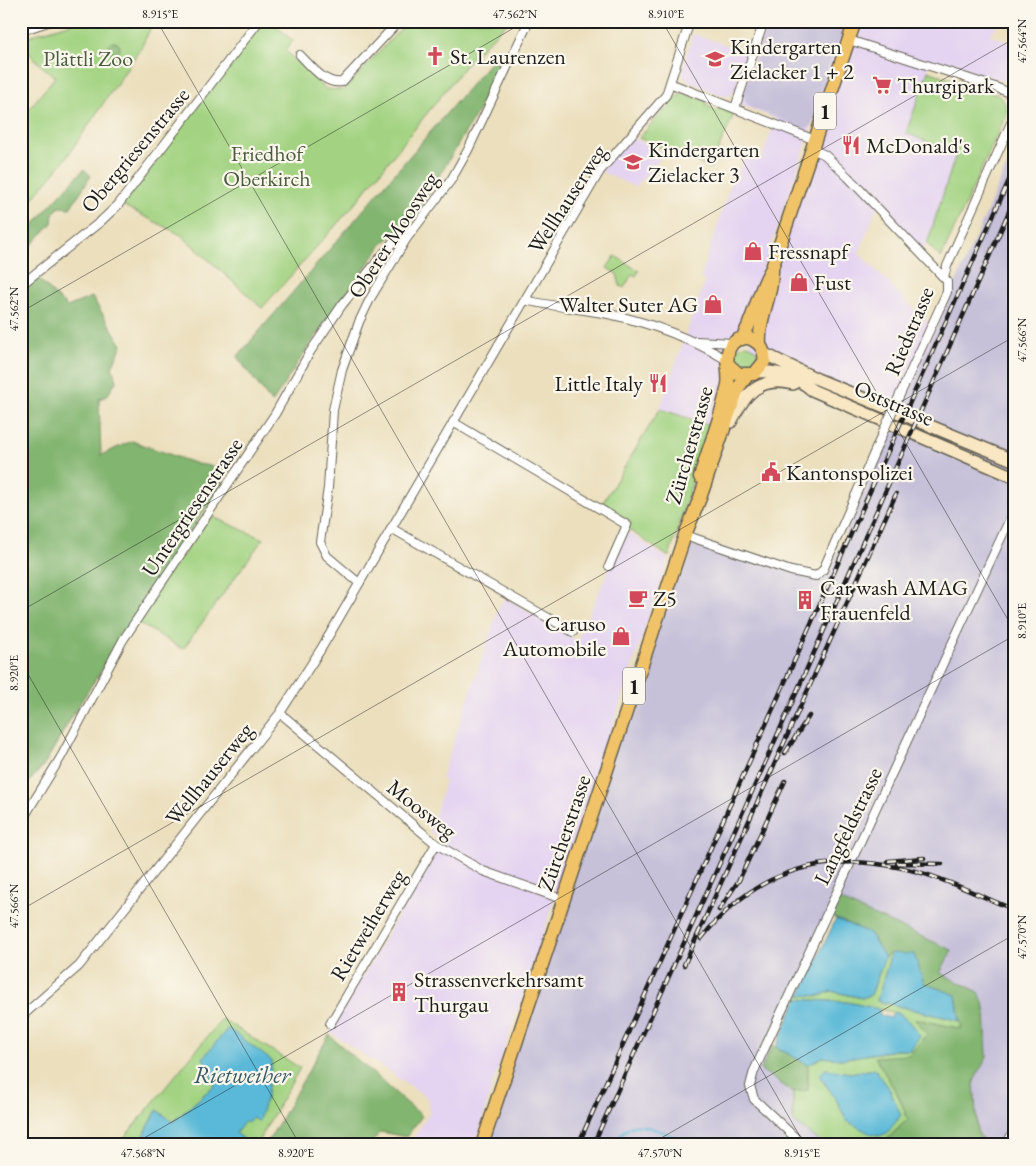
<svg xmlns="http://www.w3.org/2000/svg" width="1036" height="1166" viewBox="0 0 1036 1166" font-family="'EB Garamond',serif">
	<rect width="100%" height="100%" fill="#fbf7ec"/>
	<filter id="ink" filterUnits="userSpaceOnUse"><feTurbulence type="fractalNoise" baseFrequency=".02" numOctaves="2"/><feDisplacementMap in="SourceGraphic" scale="10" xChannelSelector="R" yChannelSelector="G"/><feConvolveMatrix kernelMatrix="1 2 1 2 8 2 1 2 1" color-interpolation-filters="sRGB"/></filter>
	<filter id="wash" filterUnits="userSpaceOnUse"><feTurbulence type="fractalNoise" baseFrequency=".0096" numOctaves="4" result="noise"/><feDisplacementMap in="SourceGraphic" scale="20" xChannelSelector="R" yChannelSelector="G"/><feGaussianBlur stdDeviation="1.12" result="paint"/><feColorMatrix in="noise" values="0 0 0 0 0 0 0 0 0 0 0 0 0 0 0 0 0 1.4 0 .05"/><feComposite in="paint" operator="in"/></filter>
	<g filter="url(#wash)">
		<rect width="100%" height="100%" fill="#ebdfbd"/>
		<!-- built -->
		<path fill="#e4d3f1" d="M766,21H848L710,424L660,408L705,281L700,279L732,180L736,181L745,153L761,159L776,119L739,104Z
			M856,21H1002L989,35L1015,44V85L932,59L906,133L956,154L924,250L878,204L859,253L936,331L896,418L746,357Z
			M693,34L748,52L735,89L730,96H723L690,82L683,76V67Z
			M630,137L665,153L635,187L600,171Z
			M626,531L668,559L488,1098L480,1128L474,1145H409L430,1112L427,1097L330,1032L441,842L430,832L445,781L441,779L499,607L506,598L577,641Z"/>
		<!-- industrial -->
		<path fill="#c6c0d9" d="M768,21H837L846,24L828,68L814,122L809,128H803L751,108L745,101L744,92Z
			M1015,147V1145H986L977,1131L974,1081L987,1057L985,1007L979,992L940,973L839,900L761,1070L793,1092L794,1121L825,1145H482L685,535L791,571L827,576Z"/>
		<!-- green -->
		<path fill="#a3d382" stroke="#60784f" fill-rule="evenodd" d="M79,21H150L152,25L141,48L64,161L21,212V119L55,77C41,65 27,56 22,38Z
			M264,21H271L293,41L285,50L326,89L344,90L408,21H509L472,57L353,206L262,308L181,235L122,205Z
			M928,71L998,95L1005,103L1007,113L941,258L927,244L956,154L906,133Z
			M684,94L707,101L706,105L717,111L719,107L734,114L710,168L639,138L664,110L666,111L670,107L668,105L679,95Z
			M615,256L639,271L636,276L632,274L624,288L620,286L617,274L607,268Z
			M734 357a12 12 0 1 1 24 0a12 12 0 1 1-24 0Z
			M660,409L710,425L669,557L628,529L631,522L602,504Z
			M211,516L263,539L183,649L135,621Z
			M891,953L877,1001L960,1021L962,1029L916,1019L928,1034L909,1056L875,1057L898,1095L908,1119L881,1145H845L839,1140L825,1145L793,1121V1092L808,1090V1065L822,1057L841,1059L896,1050H910L900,1014L847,1002L797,999L800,995L820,996L831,991L862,998L871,995L885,957ZM827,1069L850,1073L875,1069L847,1121L836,1099L819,1076Z
			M222,1019L300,1068L256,1145H242L244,1139L236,1133L241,1125L215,1085L173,1122L157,1110L144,1135L150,1145H118Z"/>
		<!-- forest -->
		<path fill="#82b570" stroke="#4f6846" d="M108 48a6 6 0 1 1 12 0a6 6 0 1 1-12 0Z
			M494,58L502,71L417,213L383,243L310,344L272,403L237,357Z
			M84,169L91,176L70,208L60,207L53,213L52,223L22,255L21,241L46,210Z
			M37,277L67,307L92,297L122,345L112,367L117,380L107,396L99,399L101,455L132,441L197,464L231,469L77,708L44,765L21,791V288Z
			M839,900L952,950L940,973L979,992L985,1007L987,1057L974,1081L977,1131L986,1145H881L908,1119L898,1095L875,1057L909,1055L927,1034L915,1019L962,1029L956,996L924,983L891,953L885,957L869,933L832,917Z
			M329,1035L422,1116L406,1137L381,1132L369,1145H266Z
			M772,1045L808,1065V1090L793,1092L761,1070Z"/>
		<!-- water -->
		<path fill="#5ab9d8" stroke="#3b6a7a" d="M836,919L869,933L885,957L871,995L862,998L831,991L820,996L800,995Z
			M891,953L914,954L924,983L956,995L960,1021L877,1001Z
			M797,999L847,1002L879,1009L880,1015L890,1018L894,1012C906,1016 913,1026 920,1036L910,1050H895L841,1059L822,1057L808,1065L776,1047Z
			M228,1028L272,1061L267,1095L259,1121L251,1118L249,1122L245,1121L236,1133L244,1139L242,1145H150L144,1135L157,1110L173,1122L215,1085L203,1058Z
			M826,1069L850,1073L875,1069L889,1088L901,1115L887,1133L880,1136L869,1133L847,1121L836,1099L819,1075Z"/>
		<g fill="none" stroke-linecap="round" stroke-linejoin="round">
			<!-- stream -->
			<path stroke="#5ab9d8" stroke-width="2.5" d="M613,1145C617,1138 626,1127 634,1126C648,1124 678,1138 691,1145"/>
		</g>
	</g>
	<g filter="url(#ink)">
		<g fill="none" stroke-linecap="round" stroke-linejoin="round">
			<!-- street casing -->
			<g stroke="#646054" stroke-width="10">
				<path id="street" d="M21,31L51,21
					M849,40L995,87L1010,93L1015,98
					M300,55C311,66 325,85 342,82L399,21
					M672,84L815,140
					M735,108L764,21
					M812,149L825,155L848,177L947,281V292L897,401
					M944,277L947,266L1015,114
					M21,285L100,222L118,205L259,21
					M525,300C554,307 584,309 613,315C654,324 692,339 727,360
					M696,341L733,343
					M453,422L627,525L609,566
					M391,528L573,632
					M685,535L791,571L816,576L823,570L884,430
					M359,583L327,556L320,542L328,488L333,410L342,370L359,322L370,299L407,238L451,180L468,150L529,21
					M280,713L436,844L483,871L562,899
					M21,822L61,757L123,640L275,414L310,352L342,305L392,243L413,228
					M21,1017L79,966L280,713L321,649L600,171L666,95L690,21
					M330,1024L436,844
					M803,1145L754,1099L750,1086L754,1071L1015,508
					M1006,1145L1015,1129"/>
			</g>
			<!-- secondary casing -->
			<g stroke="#646054" stroke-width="14">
				<path id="secondary" d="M765,354L817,379L1015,461
					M757,372C777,370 797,377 812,390L1014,477
					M731,422C744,395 759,375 793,384"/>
			</g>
			<!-- primary casing -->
			<g stroke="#646054" stroke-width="15">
				<path id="primary" d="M742,339C755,316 758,290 772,268L855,21
					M760,344C758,317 773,296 772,268
					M700,477C709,446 722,415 728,385C730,373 724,357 730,347C742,328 768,342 764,362L754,374H739L730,366
					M482,1145L685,535L700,498L738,388L747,376"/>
			</g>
			<!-- street -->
			<use href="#street" stroke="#fff" stroke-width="8"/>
			<!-- secondary -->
			<use href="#secondary" stroke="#f9e7c3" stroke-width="11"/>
			<!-- primary -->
			<use href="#primary" stroke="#f1c369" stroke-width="12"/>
			<!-- rail casing -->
			<g stroke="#1c1c1c" stroke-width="4.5">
				<path id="rail" d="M785,753L809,716
					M888,861L924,858
					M897,863L942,864
					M719,910L739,880L785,781
					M701,939C750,875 817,851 897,867C937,874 977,895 1015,910
					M684,965L896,494
					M578,1145L1015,167
					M593,1145L786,716L1015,198"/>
			</g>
			<!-- rail -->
			<use href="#rail" stroke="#fbf7ec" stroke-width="2.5" stroke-dasharray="8" stroke-linecap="butt"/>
			<!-- street-bridge casing -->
			<g stroke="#646054" stroke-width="10" stroke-linecap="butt">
				<path id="street-bridge" d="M884,430L897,401"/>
			</g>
			<!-- street-bridge -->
			<use href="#street-bridge" stroke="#fff" stroke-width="8"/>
		</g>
	</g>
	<!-- ticks -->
	<path fill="none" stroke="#1c1c1c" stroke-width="1" stroke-opacity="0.45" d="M157,21L805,1145M662,21L1015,632M21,312L526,21M21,611L1015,38M21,662L300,1145M21,910L1015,336M132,1145L1015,635M649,1145L1015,934"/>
	<!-- icons -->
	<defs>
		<g id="church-bare" transform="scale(1.5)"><path d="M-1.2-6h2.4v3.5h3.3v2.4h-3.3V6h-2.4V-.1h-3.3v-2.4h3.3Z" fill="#d1495b" stroke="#fbf7ec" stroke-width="2.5" paint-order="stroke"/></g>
		<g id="school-bare" transform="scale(1.5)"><path d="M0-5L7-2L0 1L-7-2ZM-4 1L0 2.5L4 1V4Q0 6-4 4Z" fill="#d1495b" stroke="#fbf7ec" stroke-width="2.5" paint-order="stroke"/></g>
		<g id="supermarket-bare" transform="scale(1.5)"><path d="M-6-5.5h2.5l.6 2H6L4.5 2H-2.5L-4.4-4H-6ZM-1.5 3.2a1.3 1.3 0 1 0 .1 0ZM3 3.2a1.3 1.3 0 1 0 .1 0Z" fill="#d1495b" stroke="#fbf7ec" stroke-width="2.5" paint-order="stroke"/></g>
		<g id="restaurant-bare" transform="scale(1.5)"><path d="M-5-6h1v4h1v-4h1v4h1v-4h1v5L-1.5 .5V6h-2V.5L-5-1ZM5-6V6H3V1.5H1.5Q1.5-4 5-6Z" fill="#d1495b" stroke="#fbf7ec" stroke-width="2.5" paint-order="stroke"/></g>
		<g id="shop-bare" transform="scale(1.5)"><path d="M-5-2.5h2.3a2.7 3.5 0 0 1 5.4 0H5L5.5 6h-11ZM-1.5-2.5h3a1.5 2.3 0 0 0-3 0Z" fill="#d1495b" stroke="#fbf7ec" stroke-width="2.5" paint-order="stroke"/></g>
		<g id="civic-bare" transform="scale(1.5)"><path d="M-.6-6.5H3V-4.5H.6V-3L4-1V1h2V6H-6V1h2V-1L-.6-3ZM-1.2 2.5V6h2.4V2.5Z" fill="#d1495b" stroke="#fbf7ec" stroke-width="2.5" paint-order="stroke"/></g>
		<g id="cafe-bare" transform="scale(1.5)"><path d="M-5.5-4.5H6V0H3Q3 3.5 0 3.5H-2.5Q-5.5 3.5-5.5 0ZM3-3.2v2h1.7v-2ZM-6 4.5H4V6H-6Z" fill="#d1495b" stroke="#fbf7ec" stroke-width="2.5" paint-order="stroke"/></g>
		<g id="building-bare" transform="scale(1.5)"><path d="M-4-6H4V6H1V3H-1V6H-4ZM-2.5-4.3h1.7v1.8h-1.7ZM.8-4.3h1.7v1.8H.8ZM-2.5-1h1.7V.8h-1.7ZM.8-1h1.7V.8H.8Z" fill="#d1495b" stroke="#fbf7ec" stroke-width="2.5" paint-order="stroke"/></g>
	</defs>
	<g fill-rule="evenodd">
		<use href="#church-bare" x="435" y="56"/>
		<use href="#school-bare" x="715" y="59"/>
		<use href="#supermarket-bare" x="882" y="85"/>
		<use href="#restaurant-bare" x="851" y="145"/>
		<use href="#school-bare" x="633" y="162"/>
		<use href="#shop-bare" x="753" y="251"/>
		<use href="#shop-bare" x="799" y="282"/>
		<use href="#shop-bare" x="713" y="304"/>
		<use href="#restaurant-bare" x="658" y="383"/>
		<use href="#civic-bare" x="771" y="472"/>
		<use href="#cafe-bare" x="638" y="598"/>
		<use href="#building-bare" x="805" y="600"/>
		<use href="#shop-bare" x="621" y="636"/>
		<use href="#building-bare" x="399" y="992"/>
	</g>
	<g text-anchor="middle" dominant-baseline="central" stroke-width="4.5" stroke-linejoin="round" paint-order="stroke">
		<!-- shield labels -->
		<g fill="#fbf7ec" stroke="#5f5e5a" stroke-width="1">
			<rect x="814" y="92.5" width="22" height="37" rx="4"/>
			<rect x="623" y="667.5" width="22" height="37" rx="4"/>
		</g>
		<g font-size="21" font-weight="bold" fill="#1c1c1c">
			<text x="825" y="111">1</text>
			<text x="634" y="686">1</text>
		</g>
		<!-- poi labels -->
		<g font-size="22" fill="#1c1c1c" stroke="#fbf7ec" text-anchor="start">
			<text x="730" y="46">Kindergarten<tspan x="730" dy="25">Zielacker 1 + 2</tspan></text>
			<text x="450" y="56">St. Laurenzen</text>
			<text x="897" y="85">Thurgipark</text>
			<text x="866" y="145">McDonald's</text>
			<text x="648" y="149">Kindergarten<tspan x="648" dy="25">Zielacker 3</tspan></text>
			<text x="768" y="251">Fressnapf</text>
			<text x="814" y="282">Fust</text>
			<text x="698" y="304" text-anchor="end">Walter Suter AG</text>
			<text x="643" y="383" text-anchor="end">Little Italy</text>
			<text x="786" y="472">Kantonspolizei</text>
			<text x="820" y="587">Car wash AMAG<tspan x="820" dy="25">Frauenfeld</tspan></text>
			<text x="653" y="598">Z5</text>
			<text x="606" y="623" text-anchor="end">Caruso<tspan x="606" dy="25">Automobile</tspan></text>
			<text x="414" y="979">Strassenverkehrsamt<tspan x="414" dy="25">Thurgau</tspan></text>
		</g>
		<!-- park labels -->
		<g font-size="22" fill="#4b5c40" stroke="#fbf7ec">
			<text x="88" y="58">Plättli Zoo</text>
			<text x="267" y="153">Friedhof<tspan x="267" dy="25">Oberkirch</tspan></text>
		</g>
		<!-- street labels -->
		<g font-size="22" fill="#1c1c1c" stroke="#fbf7ec">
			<text transform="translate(135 150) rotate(-50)">Obergriesenstrasse</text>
			<text transform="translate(567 199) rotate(-57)">Wellhauserweg</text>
			<text transform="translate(393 235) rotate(-57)">Oberer Moosweg</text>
			<text transform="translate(909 331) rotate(-67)">Riedstrasse</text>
			<text transform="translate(894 403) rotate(23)">Oststrasse</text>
			<text transform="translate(689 445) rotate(-74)">Zürcherstrasse</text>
			<text transform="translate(192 507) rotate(-56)">Untergriesenstrasse</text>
			<text transform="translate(209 774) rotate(-51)">Wellhauserweg</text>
			<text transform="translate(422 809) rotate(38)">Moosweg</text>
			<text transform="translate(848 826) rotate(-64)">Langfeldstrasse</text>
			<text transform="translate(564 833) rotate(-71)">Zürcherstrasse</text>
			<text transform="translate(368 925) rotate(-59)">Rietweiherweg</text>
		</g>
		<!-- water labels -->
		<g font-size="24" font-style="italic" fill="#355b67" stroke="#fbf7ec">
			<text x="242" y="1074">Rietweiher</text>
		</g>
	</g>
	<!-- margin -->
	<rect width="1036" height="1166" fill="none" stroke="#fbf7ec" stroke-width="55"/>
	<rect x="28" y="28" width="980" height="1110" fill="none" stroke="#1c1c1c" stroke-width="2"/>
	<g font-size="12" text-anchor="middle" fill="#1c1c1c">
		<text x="160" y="18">8.915°E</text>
		<text x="515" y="18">47.562°N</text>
		<text x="666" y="18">8.910°E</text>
		<text transform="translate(1022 41) rotate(-90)" y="4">47.564°N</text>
		<text transform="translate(14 309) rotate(-90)" y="4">47.562°N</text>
		<text transform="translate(1022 340) rotate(-90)" y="4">47.566°N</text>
		<text transform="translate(1022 621) rotate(-90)" y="4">8.910°E</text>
		<text transform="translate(14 673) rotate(-90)" y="4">8.920°E</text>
		<text transform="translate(14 906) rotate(-90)" y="4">47.566°N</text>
		<text transform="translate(1022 937) rotate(-90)" y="4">47.570°N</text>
		<text x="143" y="1157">47.568°N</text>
		<text x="296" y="1157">8.920°E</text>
		<text x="660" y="1157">47.570°N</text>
		<text x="802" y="1157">8.915°E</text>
	</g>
</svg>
